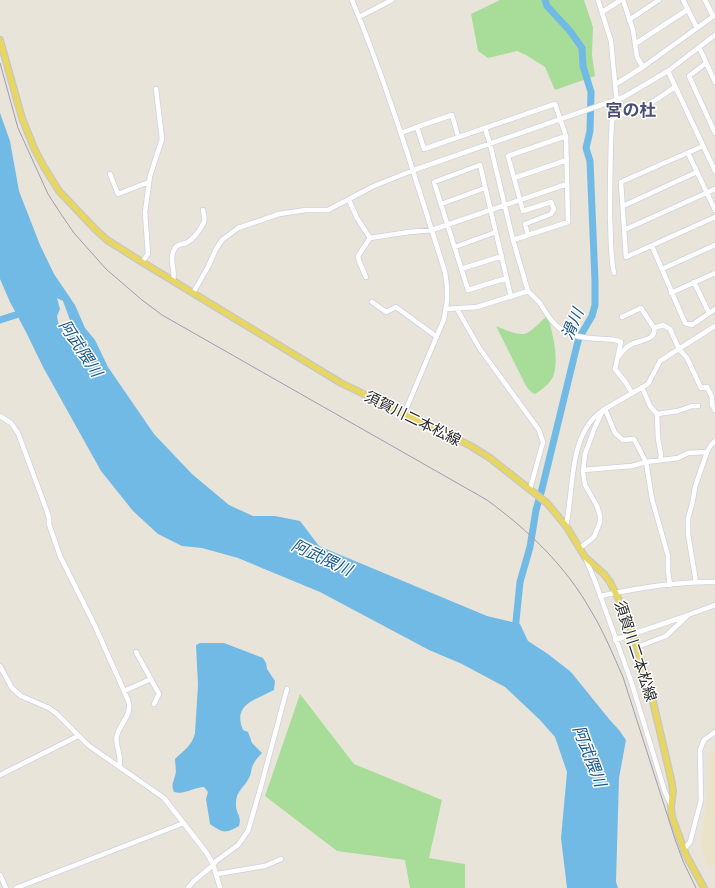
<svg xmlns="http://www.w3.org/2000/svg" width="715" height="888" viewBox="0 0 715 888" font-family="'PT Sans Narrow','Noto Sans JP',sans-serif">
	<rect width="100%" height="100%" fill="#e9e4d9"/>
	<!-- education -->
	<path fill="#eae3c9" d="M715,752V865L708,867L701,847L708,787V754Z"/>
	<!-- green -->
	<path fill="#a8dd99" d="M500,0H584L593,27L592,55L595,76L555,90L545,67L526,55L517,51L488,58L478,51L471,14Z
		M548,315C552,333 559,355 554,374C552,382 542,390 535,394L531,392L526,386L496,326C528,339 524,337 548,315Z
		M300,694L354,764L442,800L429,858L465,864V888H410L405,860L337,851L265,796Z"/>
	<!-- water -->
	<path fill="#72bae6" fill-rule="evenodd" d="M0,113L10,141L19,191L40,245L54,274L75,305L85,328L95,340L108,367L154,434L192,474L229,505L253,516H275L300,521L319,546L487,616L520,624L528,641L548,654L571,672L609,719L619,730L626,740L619,778L616,882L618,888H567L561,838L567,772L555,737L540,720L505,687L462,664L429,650L320,592L238,558L202,548L182,546L158,534L133,511L101,471L43,367L26,332L10,302L0,279ZM57,298L63,301L71,323L72,337L59,326L57,316L60,309Z
		M200,643H224L263,658L266,663L267,669L275,681L274,690C256,700 232,704 243,730L248,732L252,743L262,753C257,758 252,764 251,772C250,776 251,774 249,778C244,788 235,792 236,805C236,815 242,815 239,826C225,834 223,833 210,824L206,799L208,792L204,787C194,787 185,795 174,792C171,785 173,783 175,776C177,771 175,764 175,759C184,750 192,746 195,733L198,685L196,645Z"/>
	<g fill="none" stroke-linecap="round" stroke-linejoin="round">
		<!-- river -->
		<path stroke="#72bae6" stroke-width="7" d="M0,320L25,312
			M515,631L520,582L530,547L536,510L542,489L577,345L579,338L592,316L595,305V281L590,161L586,148L590,131L591,92L583,66L582,48L570,31L547,6L545,0"/>
		<!-- minor casing -->
		<g stroke="#cfd0e0" stroke-width="6">
			<path id="minor" d="M352,0C389,89 416,181 445,272L447,287V301L444,319L404,414
				M598,0L611,41L618,115L612,120C610,152 610,184 610,217C611,235 610,254 614,273
				M623,0L633,30L637,57L643,67
				M683,0L697,28
				M705,0L713,16
				M602,12L621,0
				M359,17L392,0
				M629,20L659,0
				M635,44L687,10
				M699,47L715,82
				M706,63L689,76L715,133
				M668,71L715,171
				M616,84L643,67L715,15
				M618,115C640,113 658,98 675,87
				M401,133L417,127
				M458,136L452,115L417,127L424,149L555,104L566,136L568,222L513,240
				M703,146L621,182L626,257L715,217
				M688,153L715,210
				M110,174L118,194L149,182
				M514,178L567,160
				M349,200L357,218L370,238L358,256L359,261L366,277
				M441,204L485,188
				M623,206L697,172
				M624,230L715,189
				M528,235L525,224L551,214L554,209L551,202L523,211L508,156L566,136
				M370,238L409,232L432,230L567,184
				M652,246L685,323L692,325L715,309
				M455,247L496,232
				M142,262L148,254L145,212L150,176L162,139L156,89
				M461,269L502,256
				M662,269L715,245
				M507,278L468,290L434,182L480,165L511,297
				M173,281C176,270 168,259 175,248C178,244 182,244 186,243C193,240 201,229 204,222C205,219 204,214 203,210
				M694,282L709,313
				M528,291C531,294 535,298 539,302C545,310 549,320 558,327C573,340 597,338 615,340L621,342L615,369L626,383L632,393
				M193,293L208,267L216,249L222,240L238,228L279,214L306,210H328L374,186L414,170L624,97L668,71L715,35
				M671,293L715,273
				M372,302L386,312L396,307L437,337
				M446,309L477,307L528,291L513,240L490,144L485,128
				M457,309L480,349L539,430L543,442L530,489
				M622,317L641,308L654,328L663,325L670,329L679,349L687,358L701,388L707,387L712,397V405L715,410
				M618,357C622,352 625,348 630,345C638,340 657,341 654,328
				M642,387L650,406L657,414L658,439L661,455L660,460
				M605,409L615,433L623,440L634,439L646,462L652,499L668,556V571L670,585
				M657,414L678,411L692,406H698
				M0,416L11,423L18,433L44,503L49,518V524L60,556L95,626L128,700C133,714 121,722 117,735C114,746 123,756 119,766
				M583,470L632,466L646,462L678,458L688,453L707,452L711,445L715,441
				M566,526C574,490 568,434 602,411
				M580,548L594,537L600,522V516L597,506L585,485L583,472L585,454L595,427L603,410L648,384L660,361L715,326
				M585,557L595,581L631,681L665,792L671,805
				M696,582L688,534V519L693,500L695,487L707,452
				M600,596C637,588 677,581 715,582
				M615,640L686,616
				M637,647L666,636L688,615L715,605
				M136,652L159,694L154,704
				M0,666L12,688L21,696L49,708L57,714L88,745L164,798L206,852L213,864L220,888
				M124,691L151,679
				M0,775L78,736
				M684,849L690,842L701,800L700,750L704,740L715,732
				M217,874L265,866L281,859
				M0,875L6,888
				M16,888L184,823
				M188,888L194,881L212,866L216,861L238,845L248,831L260,790L287,689"/>
		</g>
		<!-- major casing -->
		<g stroke="#c7c7c7" stroke-width="8">
			<path id="major" d="M0,40L22,118L34,148L44,167L59,191L95,229L107,240L142,262L341,383L471,446L490,458L547,503L566,526L585,557L604,574L610,582L624,610L637,647L651,693L671,779L673,790L671,807L672,817L686,855L704,888"/>
		</g>
		<!-- minor -->
		<use href="#minor" stroke="#fff" stroke-width="4.5"/>
		<!-- major -->
		<use href="#major" stroke="#e7d761" stroke-width="5.5"/>
		<!-- rail -->
		<path stroke="#9d9db1" stroke-width="1" d="M0,63L18,128L48,194L61,214L74,233L106,269L142,300L162,315L487,500C528,530 566,566 591,611C604,632 613,655 623,677L675,839L683,861L696,888"/>
	</g>
	<g text-anchor="middle" dominant-baseline="central" stroke-width="3" stroke-linejoin="round" paint-order="stroke">
		<!-- street labels -->
		<g font-size="15" fill="#272727" stroke="#fff">
			<text transform="translate(413 418) rotate(26)">須賀川二本松線</text>
			<text transform="translate(636 651) rotate(72)">須賀川二本松線</text>
		</g>
		<!-- water labels -->
		<g font-size="16" font-style="italic" fill="#15568d" stroke="#fff">
			<text transform="translate(572 324) rotate(-67)">滑川</text>
			<text transform="translate(81 348) rotate(57)">阿武隈川</text>
			<text transform="translate(322 557) rotate(25)">阿武隈川</text>
			<text transform="translate(590 756) rotate(69)">阿武隈川</text>
		</g>
		<!-- quarter labels -->
		<g font-size="17" font-weight="bold" fill="#4b4e74" stroke="#fff">
			<text x="631" y="110">宮の杜</text>
		</g>
	</g>
</svg>
